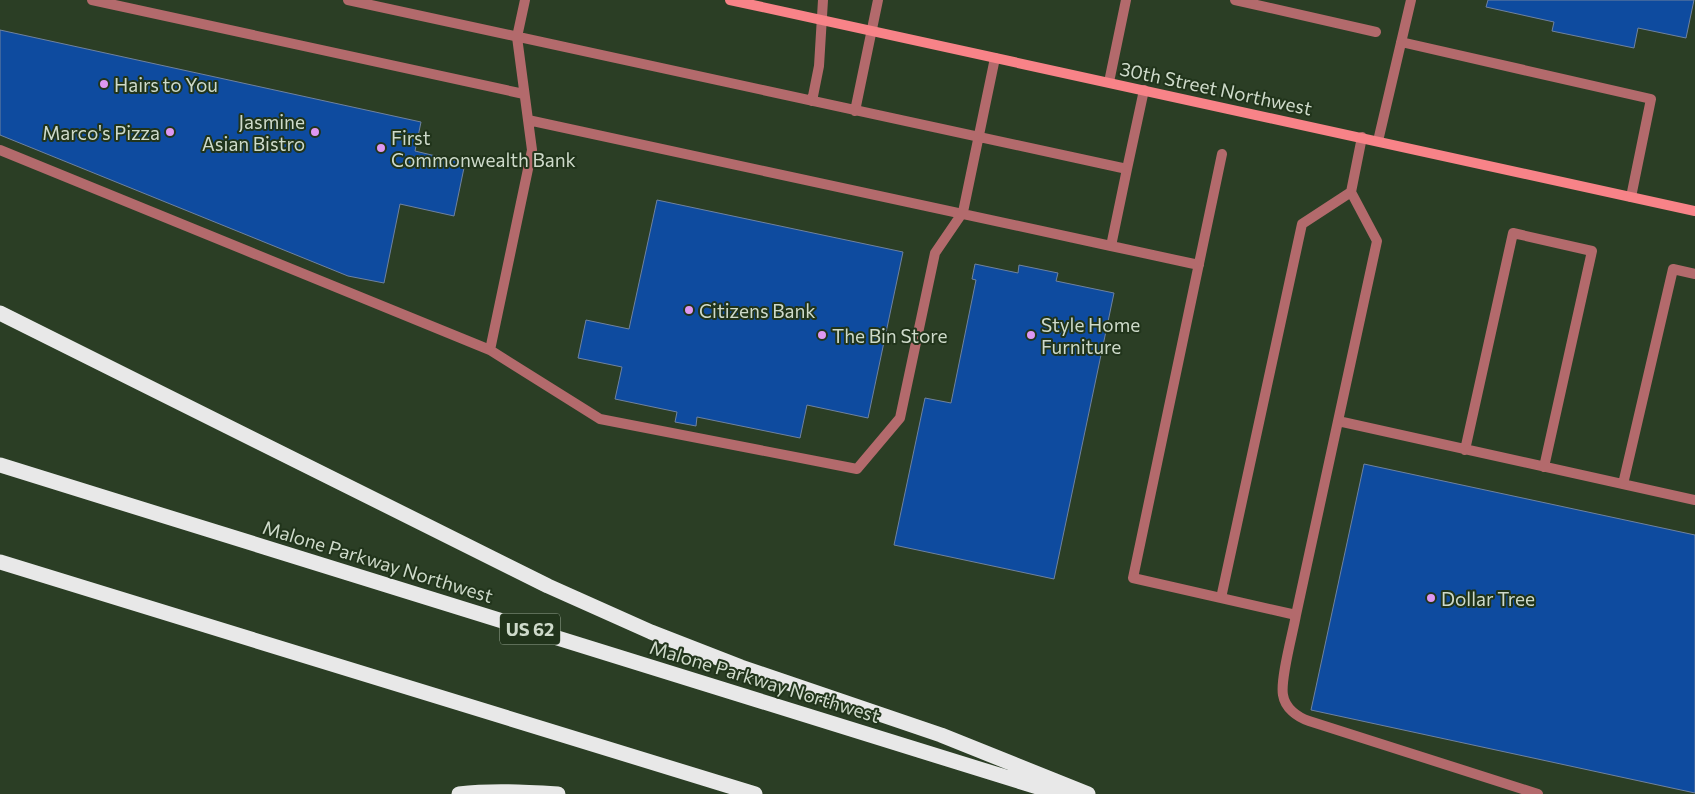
<svg xmlns="http://www.w3.org/2000/svg" width="1695" height="794" viewBox="0 0 1695 794" font-family="Commissioner,sans-serif">
	<rect width="100%" height="100%" fill="#2b3e25"/>
	<!-- building -->
	<path fill="#0e4b9f" stroke="#6f829f" d="M1488,0H1694L1686,38L1638,28L1634,48L1552,31L1554,22L1486,7Z
		M0,30L421,122L415,151L465,163L454,216L400,204L384,283L348,276L0,135Z
		M657,200L903,252L868,418L807,405L800,438L697,417L696,426L675,422L677,412L615,399L622,367L578,358L586,320L629,329Z
		M975,264L1018,273L1019,265L1058,273L1056,281L1114,293L1054,579L894,545L925,398L951,403L976,280L972,279Z
		M1364,464L1695,535V793L1311,710Z"/>
	<g fill="none" stroke-linecap="round" stroke-linejoin="round">
		<!-- service -->
		<path stroke="#b36a6c" stroke-width="10" d="M92,0L524,94
			M348,0L1127,169L1111,246L528,120
			M1235,0L1376,32
			M1401,42L1651,99L1631,197
			M1109,82L1126,0
			M812,101L819,66L823,0
			M855,111L878,0
			M1378,141L1411,0
			M0,150L490,350L600,419L857,469L900,418L935,253L963,212L995,58
			M1222,154L1133,578L1296,615L1377,241L1351,192L1362,137
			M1127,169L1144,90
			M1111,246L1199,265
			M490,350L532,150L517,37L525,0
			M1338,421L1695,500
			M1465,450L1513,233L1592,251L1544,467
			M1623,484L1673,269L1695,274
			M1221,598L1302,224L1351,192
			M1296,615C1293,633 1280,679 1283,695C1285,708 1297,717 1309,721L1538,794"/>
		<!-- secondary -->
		<path stroke="#f88388" stroke-width="10" d="M730,0L1695,211"/>
		<!-- motorway -->
		<path stroke="#e8e8e8" stroke-width="15" d="M0,313L548,586L651,632L741,667L941,735L1088,794
			M0,465L1060,794
			M0,562L755,794
			M459,794C492,790 525,792 558,794"/>
	</g>
	<!-- markers -->
	<g fill="#de98f2" stroke="#21341b" stroke-width="2">
		<circle cx="104" cy="84" r="5"/>
		<circle cx="170" cy="132" r="5"/>
		<circle cx="315" cy="132" r="5"/>
		<circle cx="381" cy="148" r="5"/>
		<circle cx="689" cy="310" r="5"/>
		<circle cx="822" cy="335" r="5"/>
		<circle cx="1031" cy="335" r="5"/>
		<circle cx="1431" cy="598" r="5"/>
	</g>
	<g text-anchor="middle" dominant-baseline="central" stroke-width="4" stroke-linejoin="round" paint-order="stroke">
		<!-- shield labels -->
		<rect fill="#21341b" stroke="#9aa896" stroke-width="1" x="500" y="613.5" width="60" height="31" rx="4"/>
		<g font-size="18" font-weight="bold" fill="#cedaca">
			<text x="530" y="629">US 62</text>
		</g>
		<!-- poi labels -->
		<g font-size="19" fill="#cedaca" stroke="#21341b" text-anchor="start">
			<text x="114" y="84">Hairs to You</text>
			<text x="305" y="121" text-anchor="end">Jasmine<tspan x="305" dy="22">Asian Bistro</tspan></text>
			<text x="160" y="132" text-anchor="end">Marco's Pizza</text>
			<text x="391" y="137">First<tspan x="391" dy="22">Commonwealth Bank</tspan></text>
			<text x="699" y="310">Citizens Bank</text>
			<text x="1041" y="324">Style Home<tspan x="1041" dy="22">Furniture</tspan></text>
			<text x="832" y="335">The Bin Store</text>
			<text x="1441" y="598">Dollar Tree</text>
		</g>
		<!-- street labels -->
		<g font-size="19" fill="#cedaca" stroke="#21341b">
			<text transform="translate(1216 88) rotate(12)">30th Street Northwest</text>
			<text transform="translate(378 561) rotate(17)">Malone Parkway Northwest</text>
			<text transform="translate(765 681) rotate(17)">Malone Parkway Northwest</text>
		</g>
	</g>
</svg>
